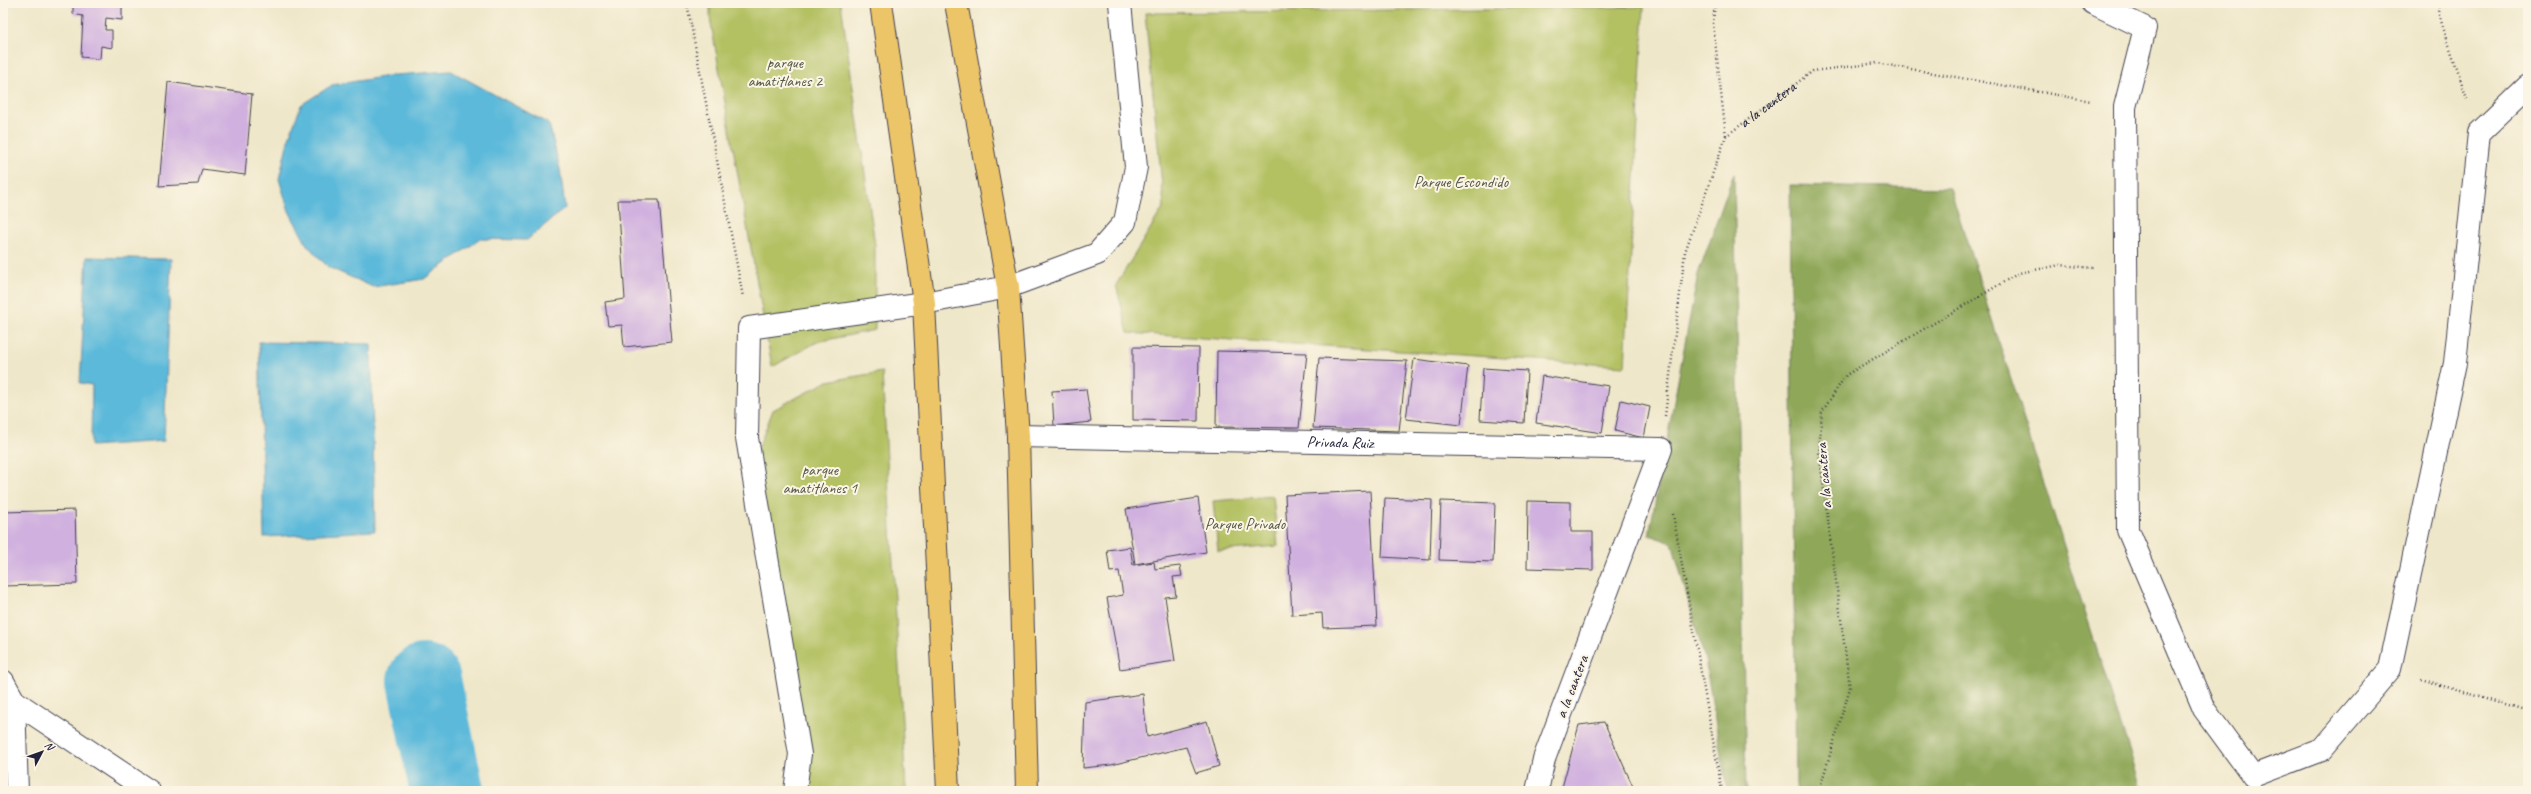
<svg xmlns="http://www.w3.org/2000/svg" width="2531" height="794" viewBox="0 0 2531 794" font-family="Caveat,sans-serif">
	<rect width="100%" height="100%" fill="#fcf5e5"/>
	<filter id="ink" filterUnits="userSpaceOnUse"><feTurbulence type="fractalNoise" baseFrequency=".025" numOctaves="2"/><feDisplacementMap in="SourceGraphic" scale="8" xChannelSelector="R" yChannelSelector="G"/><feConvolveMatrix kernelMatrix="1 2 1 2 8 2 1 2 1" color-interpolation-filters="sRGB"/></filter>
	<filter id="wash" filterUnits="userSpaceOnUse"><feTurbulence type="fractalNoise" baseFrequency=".012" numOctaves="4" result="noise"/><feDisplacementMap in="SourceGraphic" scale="16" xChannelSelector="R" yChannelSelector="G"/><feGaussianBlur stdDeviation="0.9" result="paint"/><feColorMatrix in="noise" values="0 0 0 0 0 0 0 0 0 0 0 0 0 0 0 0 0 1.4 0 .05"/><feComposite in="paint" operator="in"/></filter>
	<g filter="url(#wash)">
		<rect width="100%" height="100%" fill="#efe7c9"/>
		<!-- green -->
		<path fill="#b4c163" stroke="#6b724f" d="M710,3H841L875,245V330L817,342L772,367L710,18Z
			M1644,7L1625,366L1128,333L1116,285L1164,206L1145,13Z
			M882,372L906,791H799L750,469L773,410L828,381Z
			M1273,496L1278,546L1218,551L1213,501Z"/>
		<!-- forest -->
		<path fill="#8fa759" stroke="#58644a" d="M1734,173L1746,791H1727L1705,660L1672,543L1649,535L1698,274Z
			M1790,185L1950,188L2142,791H1796Z"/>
		<!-- water -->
		<path fill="#5cb9da" stroke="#3f6e8a" d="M451,71L549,124L560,169L565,208L527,240L480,239L424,279L373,287L328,267L307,245L289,211L279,179L288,141L301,105L332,85L395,75Z
			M87,257L171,259L164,441L91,446L92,385L80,383Z
			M259,342L371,344L375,531L264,537Z"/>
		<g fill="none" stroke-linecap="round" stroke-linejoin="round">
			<!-- river -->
			<path stroke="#5cb9da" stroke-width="74" d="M424,681L447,791"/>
		</g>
		<g id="blocks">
			<!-- building -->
			<path fill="#d0b0df" d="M73,3H122V20L106,18L105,30H112V48L101,46L100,59L81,57L83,16L73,14Z
				M168,82L252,94L245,175L202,169L198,184L159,186Z
				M618,200H659L672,342L624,347L622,325L608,326L605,302L625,299Z
				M1133,347L1199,348L1198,421L1133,420Z
				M1217,351L1307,353L1299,428L1216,427Z
				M1319,358L1407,361L1399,431L1313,428Z
				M1414,359L1468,366L1461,425L1406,419Z
				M1483,368L1527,371L1524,423L1480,420Z
				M1542,376L1609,386L1602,433L1536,423Z
				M1086,389L1091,422L1054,426L1052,391Z
				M1621,400L1650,407L1644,438L1615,431Z
				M1370,491L1377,626L1323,628L1322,613L1292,615L1285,495Z
				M1198,498L1206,552L1135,564L1126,509Z
				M1385,498L1432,500L1430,560L1382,557Z
				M1441,501L1495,503L1493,562L1439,560Z
				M1528,501L1571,502V532H1593V570L1527,568Z
				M75,510L77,584L3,586V512Z
				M1130,547L1133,565L1154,562L1155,569L1180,566L1182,576L1173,577L1176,596L1165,597L1175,661L1120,669L1107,598L1123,595L1119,571L1110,572L1107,550Z
				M1143,694L1147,737L1207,721L1219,766L1196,773L1186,747L1111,765L1083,768L1085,702Z
				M1604,722L1635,791H1561L1579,725Z"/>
		</g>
	</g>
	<g filter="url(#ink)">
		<use href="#blocks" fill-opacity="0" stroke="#414050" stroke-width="1"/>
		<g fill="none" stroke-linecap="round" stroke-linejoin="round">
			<!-- minor casing -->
			<g stroke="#414050" stroke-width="24">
				<g id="minor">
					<path d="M2093,3L2145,28L2125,107L2128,530L2204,709L2253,776L2321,750L2390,669L2455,363L2479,133L2528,86"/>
					<path id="s2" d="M1018,436L1661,449L1544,759L1537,791"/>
					<path d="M3,681L14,701L149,791"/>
					<path d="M14,701L17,791"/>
					<path d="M795,791L800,754L747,438L749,328L924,303L1008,287L1097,254L1125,222L1136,167L1120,3"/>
				</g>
			</g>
			<!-- primary casing -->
			<g stroke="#414050" stroke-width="24">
				<path id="primary" d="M881,3L924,303L948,791
					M956,3L1008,287L1018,436L1027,791"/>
			</g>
			<!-- path -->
			<g stroke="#414050" stroke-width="2.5" stroke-dasharray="1 3" stroke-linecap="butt">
				<path d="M687,3L743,297"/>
				<path d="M1715,3L1713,23L1726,136"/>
				<path d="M2440,3L2438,12L2467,99"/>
				<path id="s1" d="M1665,416L1685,252L1726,136L1813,71L1877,63L2091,101"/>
				<path d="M1673,514L1722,791"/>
				<path d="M2421,679L2528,712"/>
				<path d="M1819,791L1850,688L1819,452L1822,412L1846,375L2019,273L2060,265L2093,268"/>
			</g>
			<!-- minor -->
			<use href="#minor" stroke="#fff" stroke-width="22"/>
			<!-- primary -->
			<use href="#primary" stroke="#edc569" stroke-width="22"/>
		</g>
	</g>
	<g text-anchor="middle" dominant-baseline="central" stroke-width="4" stroke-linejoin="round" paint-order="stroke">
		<!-- park labels -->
		<g font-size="16" fill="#555a49" stroke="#fcf5e5">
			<text x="785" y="63">parque<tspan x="785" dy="18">amatitlanes 2</tspan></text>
			<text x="1461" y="182">Parque Escondido</text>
			<text x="820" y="470">parque<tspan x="820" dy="18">amatitlanes 1</tspan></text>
			<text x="1245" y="524">Parque Privado</text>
		</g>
		<!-- street labels -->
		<g font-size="16" fill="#22223b" stroke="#fcf5e5">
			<text stroke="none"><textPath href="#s1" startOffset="340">a la cantera</textPath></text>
			<text stroke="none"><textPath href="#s2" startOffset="322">Privada Ruiz</textPath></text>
			<text transform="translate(1824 476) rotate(-95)">a la cantera</text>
			<text transform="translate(1572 687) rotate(-69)">a la cantera</text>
		</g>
	</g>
	<!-- margin -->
	<rect width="2531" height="794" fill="none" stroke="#fcf5e5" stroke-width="16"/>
	<!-- north arrow -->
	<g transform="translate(42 752) rotate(49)" stroke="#fcf5e5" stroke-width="3" paint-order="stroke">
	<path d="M0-3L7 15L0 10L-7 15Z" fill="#22223b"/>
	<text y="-6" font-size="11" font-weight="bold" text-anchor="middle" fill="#22223b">N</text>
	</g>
</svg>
